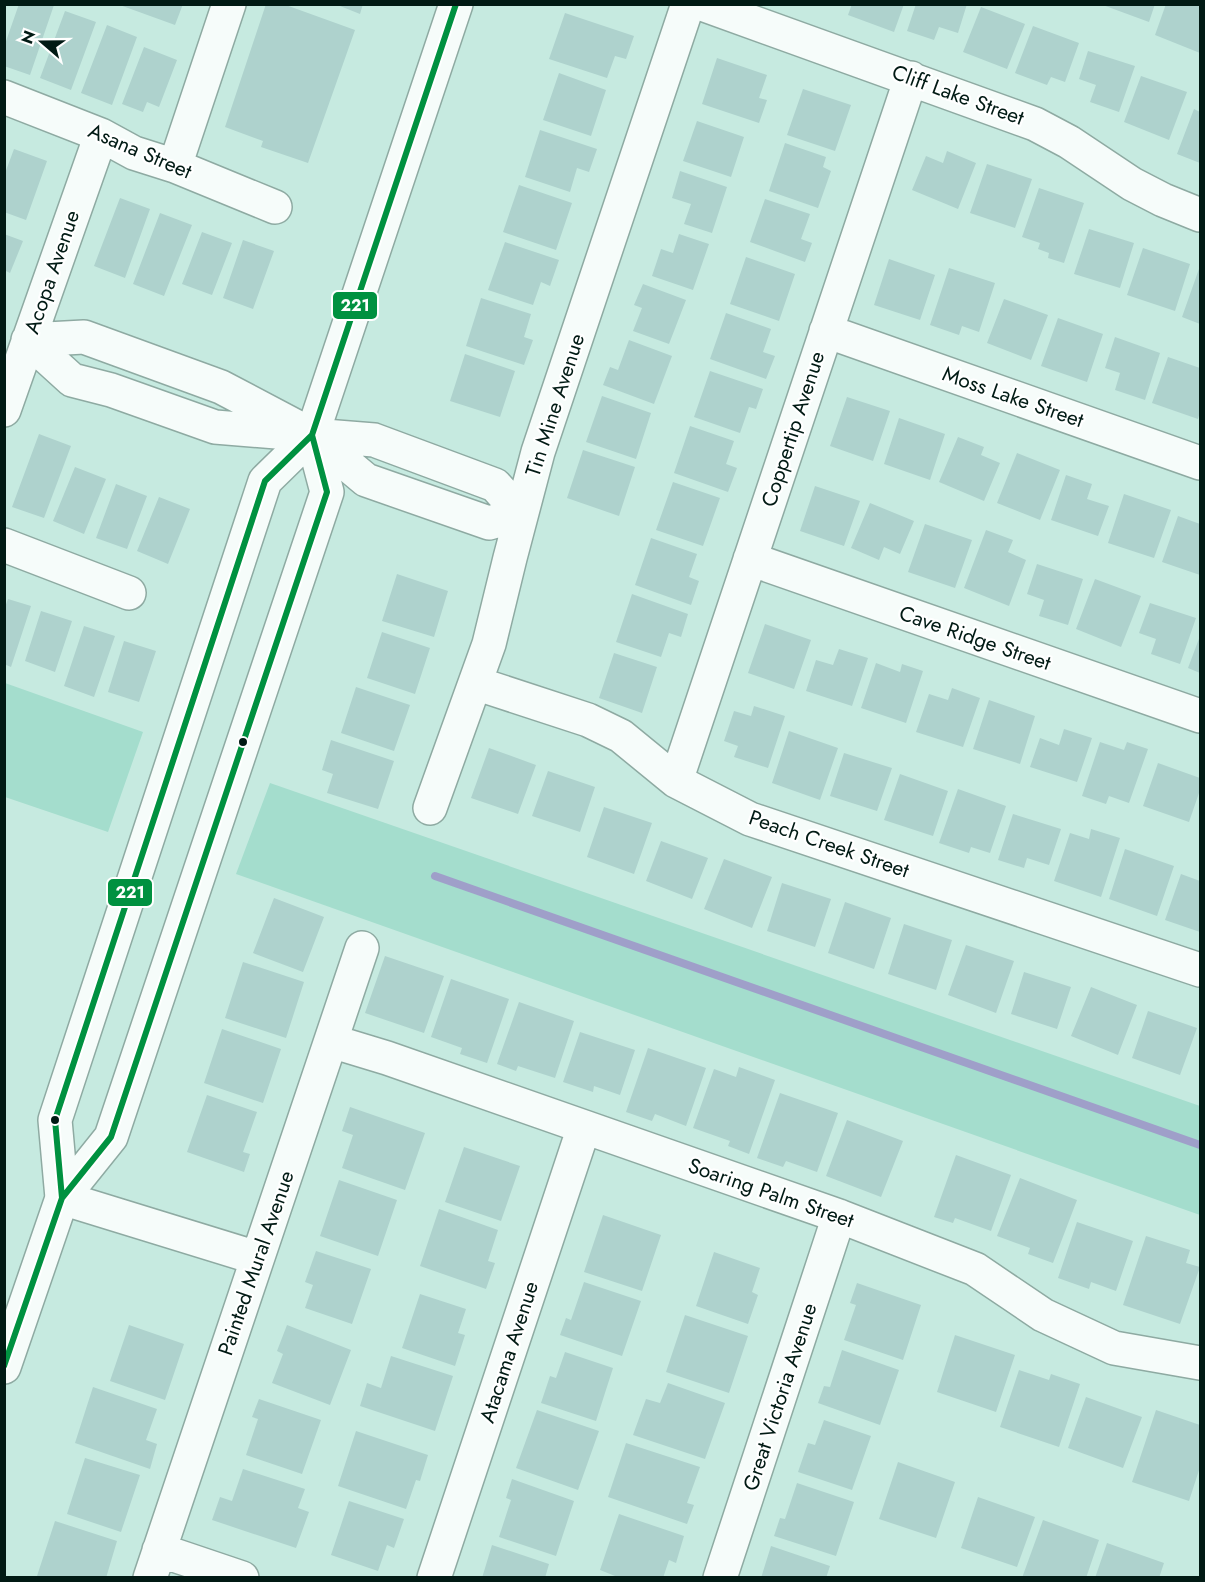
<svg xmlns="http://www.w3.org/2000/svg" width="1205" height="1582" viewBox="0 0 1205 1582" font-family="Jost,sans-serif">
	<rect width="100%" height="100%" fill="#c6eae0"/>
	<!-- green -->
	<path fill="#a4ddcd" d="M5,683L143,732L108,832L5,797Z
		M270,783L1200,1106V1215L236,874Z"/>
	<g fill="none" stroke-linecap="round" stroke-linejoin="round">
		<!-- stream -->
		<path stroke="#9f9fc9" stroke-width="8" d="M435,876L1200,1145"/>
	</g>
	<!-- building -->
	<path fill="#aed2cd" d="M19,4L54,5L30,75L4,66V47Z
		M117,4H183L175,25Z
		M266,4H283L355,30L308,163L261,147L263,141L225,127Z
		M335,4H363L360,14Z
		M852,4H904L894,32L848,15Z
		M916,4H967L958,33L939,27L934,40L907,31Z
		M1100,4H1155L1149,22Z
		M1166,4H1200V53L1155,35Z
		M981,7L1025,24L1007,69L963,52Z
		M65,11L96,22L71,90L40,78Z
		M565,13L634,36L626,59L615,56L607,78L549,59Z
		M107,25L137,37L112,105L81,93Z
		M1033,26L1079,43L1065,82L1051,77L1047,85L1015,73Z
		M144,47L177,60L159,107L147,102L143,112L122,104Z
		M1088,51L1135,66L1119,112L1090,102L1096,85L1079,79Z
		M717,58L767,75L759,98L767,100L759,123L702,104Z
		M559,73L606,90L591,136L543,120Z
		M1141,76L1187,92L1169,140L1124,122Z
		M803,89L851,105L835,151L787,135Z
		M1194,109L1200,112V163L1177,154Z
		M697,121L744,137L731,177L683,161Z
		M540,130L597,149L589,172L577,168L570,192L525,177Z
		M785,143L826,157L823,167L831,171L818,208L769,191Z
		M14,149L47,161L26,220L4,212V176Z
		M947,151L976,163L958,209L912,190L926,156L943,163Z
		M987,164L1032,179L1015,228L970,213Z
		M680,171L727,187L712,233L684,224L691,204L672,198Z
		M519,185L572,203L556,250L503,232Z
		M1039,188L1084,203L1064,263L1048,258L1049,253L1038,249L1040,243L1022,237Z
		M120,198L150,209L125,278L94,266Z
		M765,199L810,214L801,239L812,243L805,262L750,242Z
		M160,213L192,225L164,296L133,284Z
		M1089,229L1134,243L1120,288L1074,274Z
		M202,232L232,243L212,295L182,284Z
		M4,234L23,241L10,273L4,270Z
		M679,234L709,244L693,290L652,276L661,249L673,253Z
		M243,240L274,251L253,309L223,298Z
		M505,242L559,260L550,286L541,282L533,305L488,290Z
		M1143,248L1190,264L1175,311L1127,295Z
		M746,257L795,274L779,321L730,304Z
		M889,259L935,275L920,320L874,305Z
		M1200,266V324L1182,317Z
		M949,268L995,283L979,332L962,326L959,335L930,325Z
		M643,284L686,300L669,344L633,331L642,308L634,305Z
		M481,298L531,314L524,337L533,340L524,365L466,346Z
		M1004,299L1048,315L1031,360L987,343Z
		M726,313L771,329L763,352L775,356L766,379L710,359Z
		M1058,318L1103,334L1087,382L1041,366Z
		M1115,337L1160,353L1145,400L1115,390L1120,373L1105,368Z
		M629,340L672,356L654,404L603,385L610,367L618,370Z
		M465,354L515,371L500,417L450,401Z
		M1168,357L1200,368V412L1198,419L1152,403Z
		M710,371L763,389L756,409L749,407L740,433L694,417Z
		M602,396L651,413L636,459L586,442Z
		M847,397L890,411L873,461L830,446Z
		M899,418L945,434L930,480L884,464Z
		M690,426L734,441L726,464L737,468L728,492L674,473Z
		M39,434L71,446L44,518L12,507Z
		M958,437L984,447L981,455L1000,463L984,501L939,482Z
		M583,450L635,467L619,516L567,498Z
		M1017,453L1060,470L1040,520L997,503Z
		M75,467L106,479L84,534L53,521Z
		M1066,475L1092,484L1087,499L1109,506L1098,536L1051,520Z
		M673,482L720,498L703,546L656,530Z
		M116,484L147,496L127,549L96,538Z
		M815,486L860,501L844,546L800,531Z
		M1124,494L1171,510L1154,558L1108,543Z
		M159,497L190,509L168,564L137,551Z
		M870,503L914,521L900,554L884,547L879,560L851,548Z
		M1178,516L1200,524V575L1162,562Z
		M925,524L972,540L955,588L908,572Z
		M986,530L1013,540L1008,552L1026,560L1009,606L964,588Z
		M651,538L697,554L689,577L699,581L691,605L635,585Z
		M1037,564L1083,579L1068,625L1039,616L1044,600L1027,594Z
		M397,574L448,591L434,637L382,621Z
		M1095,579L1141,596L1121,647L1076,629Z
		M632,594L688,614L681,637L669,633L661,657L616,642Z
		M8,599L31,606L11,667L4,664V610Z
		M1150,603L1196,618L1180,664L1151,654L1156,639L1139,633Z
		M41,611L72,621L55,672L25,661Z
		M765,624L811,640L794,689L748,673Z
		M84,626L115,636L94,697L64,686Z
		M382,632L430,648L415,694L367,678Z
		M1200,636V673L1188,668Z
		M124,641L156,651L139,702L108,692Z
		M839,649L868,658L852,706L806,691L816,660L833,665Z
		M614,653L657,667L642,713L599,698Z
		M876,663L900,672L902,664L923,671L906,723L861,708Z
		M356,687L410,705L394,751L341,733Z
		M952,688L980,698L963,747L916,732L929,694L948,700Z
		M989,700L1035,716L1020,764L973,749Z
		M754,706L785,716L768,768L734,757L738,746L724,741L734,711L751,716Z
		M1064,729L1092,738L1077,782L1030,767L1040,738L1059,745Z
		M789,731L838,748L820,800L772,783Z
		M331,740L394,761L378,809L327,793L333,774L322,770Z
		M1100,742L1124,750L1127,742L1148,749L1129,803L1109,796L1106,804L1082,796Z
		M489,748L536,765L518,814L471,798Z
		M844,753L892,768L877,811L830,796Z
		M1158,763L1200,778V790L1189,822L1143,806Z
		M548,771L595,787L580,832L532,816Z
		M900,774L948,791L933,836L884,820Z
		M958,789L1006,806L990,853L971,847L969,853L939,843Z
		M604,807L652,823L634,874L587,857Z
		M1013,814L1061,829L1049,865L1027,858L1024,868L998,860Z
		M1091,829L1120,838L1101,897L1054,881L1070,833L1089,839Z
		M661,841L708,858L692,899L646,881Z
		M1125,849L1174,866L1157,916L1109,899Z
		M724,859L772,877L752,928L704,909Z
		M1181,874L1200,881V932L1165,920Z
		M782,883L831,899L815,947L767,931Z
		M274,898L324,917L303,972L253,953Z
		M845,902L891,918L874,969L828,953Z
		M904,924L952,940L936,990L888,974Z
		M966,945L1014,961L996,1013L948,995Z
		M385,956L444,976L424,1033L365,1013Z
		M243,962L304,982L286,1038L225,1018Z
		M1024,972L1071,987L1057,1029L1011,1014Z
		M451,979L509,999L487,1063L460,1054L462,1048L431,1037Z
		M1091,987L1137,1005L1118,1055L1071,1036Z
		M519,1002L574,1021L555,1078L518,1066L516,1071L497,1064Z
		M1148,1011L1197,1028L1180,1075L1132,1058Z
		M222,1029L281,1049L263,1103L204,1083Z
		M580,1032L635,1050L620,1095L594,1086L593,1092L563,1082Z
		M648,1048L706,1068L686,1126L655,1114L652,1121L626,1112Z
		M739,1067L775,1080L749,1154L728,1146L730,1141L693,1128L714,1069L736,1077Z
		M780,1093L838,1113L817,1172L786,1161L783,1167L757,1158Z
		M207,1095L257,1112L243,1152L250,1154L244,1172L187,1152Z
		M350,1107L425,1133L405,1190L342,1168L353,1135L342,1131Z
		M847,1120L903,1141L881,1197L826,1176Z
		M464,1147L520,1166L501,1221L445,1202Z
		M956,1155L1011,1175L991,1231L955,1218L953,1223L934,1217Z
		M1020,1178L1077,1200L1053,1263L1028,1254L1030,1248L997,1236Z
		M339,1180L397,1200L378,1256L320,1236Z
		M439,1209L498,1230L488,1261L495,1263L486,1289L420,1266Z
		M603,1215L661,1235L642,1291L584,1272Z
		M1077,1222L1133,1241L1116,1291L1091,1282L1089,1289L1058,1278Z
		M1146,1236L1190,1250L1186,1263L1200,1267L1180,1324L1123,1305Z
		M316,1251L371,1269L352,1324L305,1308L313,1285L305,1282Z
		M714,1252L760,1268L752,1292L758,1295L748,1324L696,1306Z
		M584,1282L641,1301L622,1356L560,1335L566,1318L571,1320Z
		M857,1283L921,1305L903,1360L844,1340L856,1305L850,1303Z
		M420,1294L466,1309L458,1333L465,1335L455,1366L402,1348Z
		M685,1315L748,1336L729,1393L666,1372Z
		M129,1325L184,1344L165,1400L110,1381Z
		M287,1325L351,1350L330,1405L272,1383L283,1354L277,1351Z
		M955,1335L1015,1355L996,1412L937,1392Z
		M842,1350L899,1370L880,1425L818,1403L824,1386L830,1387Z
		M565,1352L613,1368L596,1421L541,1403L550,1376L556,1378Z
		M391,1356L453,1376L435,1431L360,1406L367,1383L381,1388Z
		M1019,1370L1049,1380L1051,1374L1080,1384L1059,1447L1000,1427Z
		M668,1383L725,1403L705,1459L633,1435L646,1399L660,1403Z
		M93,1387L157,1409L146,1440L157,1444L150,1469L75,1443Z
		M1086,1397L1142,1417L1123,1468L1068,1448Z
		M259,1399L321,1420L302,1474L246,1455L258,1419L252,1417Z
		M537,1410L599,1431L578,1490L516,1468Z
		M1156,1410L1200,1425V1467L1189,1501L1132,1482Z
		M824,1420L871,1436L852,1490L798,1472L808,1443L815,1445Z
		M356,1431L428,1455L420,1481L416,1480L406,1509L338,1486Z
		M626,1443L700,1467L687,1503L694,1505L687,1524L608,1497Z
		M85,1458L140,1475L121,1532L67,1514Z
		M898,1462L955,1482L936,1538L879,1519Z
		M243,1469L305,1489L298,1508L309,1512L296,1548L212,1520L220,1497L232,1501Z
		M512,1479L574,1501L556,1556L499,1537L511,1500L506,1498Z
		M797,1483L854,1502L836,1556L774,1536L780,1518L785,1519Z
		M978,1497L1035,1517L1017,1567L961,1548Z
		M349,1501L404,1519L394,1548L387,1545L378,1571L331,1555Z
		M619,1514L684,1536L676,1563L669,1560L663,1578H620L600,1570Z
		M1043,1520L1099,1540L1086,1578H1022Z
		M55,1521L117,1541L106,1578L37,1576Z
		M1107,1543L1164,1563L1159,1578H1095Z
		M492,1545L549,1564L545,1578H482Z
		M771,1546L830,1566L826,1578H761Z"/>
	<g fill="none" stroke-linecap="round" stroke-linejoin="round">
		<!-- minor casing -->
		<g stroke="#8eaaa2" stroke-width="36">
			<path id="minor" d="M702,4L1035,124L1069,142L1132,184L1163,200L1200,215
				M4,97L101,135L134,153L175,166L275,207
				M175,166L229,4
				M826,331L1200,463
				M28,340L84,337L221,387L312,435L366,480L489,523L521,514L495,485L374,440L215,427L111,390L72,380L28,340
				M4,410L101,135
				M4,545L129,593
				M750,559L1200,716
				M475,683L588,720L621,736L676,781L750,819L1200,970
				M676,781L911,78
				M430,808L489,644L510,558L538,452L688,4
				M331,1041L387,1058L839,1216L975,1269L1043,1315L1114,1348L1200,1363
				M62,1198L257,1258
				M159,1550L242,1578
				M150,1578L362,948
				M434,1578L584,1127
				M720,1578L839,1216"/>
		</g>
		<!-- secondary casing -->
		<g stroke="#8eaaa2" stroke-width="36">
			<path id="secondary" d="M62,1198L55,1120L265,481L312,435L456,4
				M4,1367L62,1198L111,1137L327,492L312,435"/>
		</g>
		<!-- minor -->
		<use href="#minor" stroke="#f6fcfa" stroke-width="33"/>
		<!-- secondary -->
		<use href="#secondary" stroke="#f6fcfa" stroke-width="33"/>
		<!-- bus-1 casing -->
		<g stroke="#fff" stroke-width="10">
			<path id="bus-1" d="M62,1198L55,1120L265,481L312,435L456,4
				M4,1366L62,1198L111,1137L327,492L312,435"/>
		</g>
		<!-- bus-1 -->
		<use href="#bus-1" stroke="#009140" stroke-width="6"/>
	</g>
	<!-- markers -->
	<g fill="#011a14" stroke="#fff" stroke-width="2">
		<circle cx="243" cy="742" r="5"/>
		<circle cx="55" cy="1120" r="5"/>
	</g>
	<g text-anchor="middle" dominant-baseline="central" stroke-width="4.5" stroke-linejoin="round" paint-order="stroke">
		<!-- street labels -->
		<g font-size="21" fill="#011a14" stroke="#fff">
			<text transform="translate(958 95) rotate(20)">Cliff Lake Street</text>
			<text transform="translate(140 151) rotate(23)">Asana Street</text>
			<text transform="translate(52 272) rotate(-71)">Acopa Avenue</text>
			<text transform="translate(1013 397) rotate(19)">Moss Lake Street</text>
			<text transform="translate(555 405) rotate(-72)">Tin Mine Avenue</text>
			<text transform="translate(793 429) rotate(-72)">Coppertip Avenue</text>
			<text transform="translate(975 638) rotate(19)">Cave Ridge Street</text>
			<text transform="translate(829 844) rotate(19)">Peach Creek Street</text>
			<text transform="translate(771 1193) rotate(19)">Soaring Palm Street</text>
			<text transform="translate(256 1263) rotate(-71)">Painted Mural Avenue</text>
			<text transform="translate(509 1352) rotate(-72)">Atacama Avenue</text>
			<text transform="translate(780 1397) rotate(-72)">Great Victoria Avenue</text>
		</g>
	</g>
	<g stroke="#fff" stroke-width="2">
		<rect x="332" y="291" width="46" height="29" rx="6" fill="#009140"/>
		<rect x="107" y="878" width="46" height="29" rx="6" fill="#009140"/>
	</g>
	<g font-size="16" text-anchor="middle" font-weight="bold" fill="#fff">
		<text x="355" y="311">221</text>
		<text x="130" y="898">221</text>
	</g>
	<!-- border -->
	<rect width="1205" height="1582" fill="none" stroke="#011a14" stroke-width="12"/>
	<!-- north arrow -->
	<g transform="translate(42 42) rotate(290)" stroke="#ffffff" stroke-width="4.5" paint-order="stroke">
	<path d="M0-4.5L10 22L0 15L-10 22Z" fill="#011a14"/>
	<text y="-9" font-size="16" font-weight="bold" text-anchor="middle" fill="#011a14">N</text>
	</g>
</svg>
